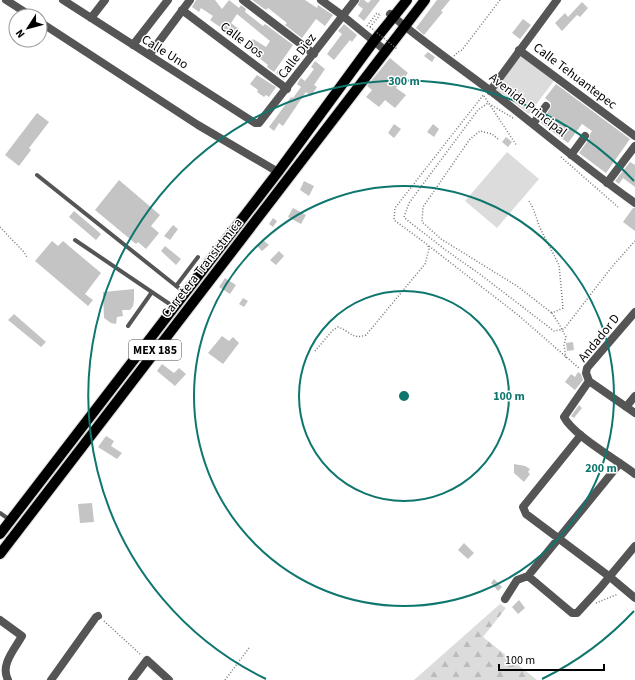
<svg xmlns="http://www.w3.org/2000/svg" width="635" height="680" viewBox="0 0 635 680" font-family="'Source Sans 3',sans-serif">
	<defs>
		<pattern id="forest-firs" width="22" height="20" patternUnits="userSpaceOnUse"><rect width="22" height="20" fill="#dcdcdc"/><path d="M5 1l3.5 6h-7zM16 11l3.5 6h-7z" fill="#bbb"/></pattern>
	</defs>
	<rect width="100%" height="100%" fill="#fff"/>
	<!-- green -->
	<path fill="#dcdcdc" d="M519,51L556,78L529,114L493,87Z
		M507,152L539,179L497,228L465,201Z"/>
	<!-- forest -->
	<path fill="url(#forest-firs)" d="M500,604L506,608L483,637L537,680H414Z"/>
	<!-- building -->
	<path fill="#c4c4c4" d="M196,0H215L222,9L229,0L239,8L241,5L246,9L245,12L263,26L265,24L293,45L274,72L267,67L268,65L246,48L253,39L266,47L270,41L237,14L231,23L239,29L234,36L229,32L227,35L222,31L223,29L210,20L213,16L201,8L199,12L192,7Z
		M252,0H305L317,8L318,5L333,15L325,26L316,19L302,38L285,25L287,23L268,8L266,10Z
		M360,0H364L368,3L371,0H380L364,21L358,16L363,9L358,5Z
		M437,0H450L441,11L443,12L424,35L416,28Z
		M582,2L588,8L580,17L577,15L562,31L555,23L565,13L568,17Z
		M523,19L531,25L520,39L512,33Z
		M344,24L357,35L352,42L350,40L334,60L327,54L342,34L338,31Z
		M428,52L435,57L432,62L424,56Z
		M390,58L408,73L396,88L406,95L395,108L385,100L379,107L366,97L372,90L367,86Z
		M315,61L325,69L314,85L317,87L311,96L306,92L283,126L279,123L274,131L269,127L291,97L293,98L301,87L297,84L300,79L301,78L305,81L314,69L311,67Z
		M278,70L286,76L284,80L276,73Z
		M257,75L276,87L269,97L266,95L264,97L257,92L258,90L250,84Z
		M556,84L630,139L606,173L579,153L589,139L590,134L592,131L582,124L568,143L541,123L551,107V103L545,98Z
		M37,113L49,122L29,148L31,150L19,166L5,155Z
		M394,124L401,129L394,138L388,133Z
		M433,124L439,129L434,137L427,132Z
		M506,137L512,142L508,147L502,142Z
		M630,162L635,165V187L623,178L619,184L615,181Z
		M119,180L160,215L151,226L159,233L146,249L138,242L136,244L95,210Z
		M304,181L314,186L309,196L300,190Z
		M293,208L306,215L301,224L288,217Z
		M633,208H635V231L623,222Z
		M74,211L101,234L96,240L69,217Z
		M273,218L277,221L273,227L269,224Z
		M173,225L178,229L170,240L164,236Z
		M263,240L269,245L262,251L257,246Z
		M52,241L58,246L63,241L101,273L85,294L93,300L88,306L35,261Z
		M165,246L181,259L176,265L161,251Z
		M279,251L284,256L276,265L270,260Z
		M225,278L236,285L230,294L219,287Z
		M134,289V300L133,306L130,310H122L123,316L117,317L116,324L111,323L104,318L103,292Z
		M243,298L248,301L244,307L239,304Z
		M14,314L46,342L41,347L8,320Z
		M222,336L229,341L233,337L239,343L223,364L208,353Z
		M573,342L574,350L567,351L566,343Z
		M162,364L174,373L179,368L186,374L175,386L157,371Z
		M578,372L581,374L583,380L575,390L565,382L571,374L575,377Z
		M579,405L582,408L574,418L571,416Z
		M106,436L114,441L111,446L122,453L117,459L98,447Z
		M514,464L525,466L530,469L528,472L530,474L524,482L514,473Z
		M92,503L94,522L80,523L78,504Z
		M464,543L474,553L468,559L458,550Z
		M494,579L502,587L498,591L491,583Z
		M519,600L525,608L518,614L512,607Z"/>
	<g fill="none" stroke-linecap="round" stroke-linejoin="round">
		<!-- primary casing -->
		<g stroke="#dbdbdb" stroke-width="12">
			<path id="primary" d="M0,534L278,172L374,41L407,0
				M0,554L425,0"/>
		</g>
		<!-- path -->
		<path stroke="#777" stroke-width="1.5" stroke-dasharray="1 2" stroke-linecap="butt" d="M367,26L377,13L380,15
			M370,27L380,15
			M454,56L458,52L462,50L500,0
			M484,96L517,146
			M513,118L488,103L478,110L409,203L404,217L407,220L447,251L481,275L554,331L564,329L611,268L635,241
			M498,139L492,134L480,131L470,139L423,207L422,222L441,239L517,286L552,313
			M561,157L618,207
			M529,201L533,208L540,228L559,265L563,308L552,313L559,324L566,337L564,345L566,358
			M0,227L23,251L27,257
			M429,246L518,315L580,369
			M315,351L333,330L338,327C350,331 352,340 366,335L425,264L429,249L428,245L394,220L395,208L484,94
			M596,603L618,594
			M104,621L141,655
			M225,680L249,648"/>
		<!-- service -->
		<path stroke="#555" stroke-width="4" d="M37,175L185,293
			M75,240L174,307
			M176,286L198,257
			M128,326L152,292
			M0,513L10,520"/>
		<!-- minor -->
		<path stroke="#555" stroke-width="8" d="M6,0L31,16
			M63,0L255,123H259L355,0
			M243,0L314,54
			M321,0L343,16L386,51
			M182,10L287,89
			M390,14C424,43 461,68 496,95C542,131 587,169 635,203
			M91,18L105,0
			M40,22L198,125L278,172
			M133,45L168,0
			M519,50L635,136
			M149,55L190,0
			M490,91L557,0
			M533,124L546,106
			M571,155L585,136
			M607,183L635,146
			M589,381L564,417C573,435 617,460 635,474
			M589,381L586,373L587,368L635,312
			M589,381L635,413
			M626,407L635,396
			M581,435L523,507L526,514L610,577L635,598
			M528,576L572,613H577L600,588L635,546
			M505,599L517,580L528,576L620,463
			M0,620L22,636C14,650 0,665 8,680
			M51,680L96,617L98,616
			M132,680L147,660L169,680"/>
		<!-- primary -->
		<use href="#primary" stroke="#000" stroke-width="10"/>
		<!-- path-bridge -->
		<path stroke="#777" stroke-width="1.5" stroke-dasharray="1 2" stroke-linecap="butt" d="M370,27L397,49"/>
	</g>
	<!-- distance rings -->
	<g fill="none" stroke="#0f766e" stroke-width="2">
		<circle cx="404" cy="396" r="105"/>
		<circle cx="404" cy="396" r="210"/>
		<path d="M634 611A315 315 0 0 1 542 679M266 679A315 315 0 1 1 634 181"/>
	</g>
	<g text-anchor="middle" dominant-baseline="central" stroke-width="3" stroke-linejoin="round" paint-order="stroke">
		<!-- shield labels -->
		<rect fill="#fff" stroke="#4c4c4c" stroke-width="1" x="129" y="340" width="52" height="20" rx="3"/>
		<g font-size="12" font-weight="bold" fill="#000">
			<text x="155" y="350">MEX 185</text>
		</g>
		<!-- street labels -->
		<g font-size="13" fill="#000" stroke="#fff">
			<text transform="translate(242 40) rotate(37)">Calle Dos</text>
			<text transform="translate(165 52) rotate(32)">Calle Uno</text>
			<text transform="translate(297 56) rotate(-52)">Calle Diez</text>
			<text transform="translate(575 76) rotate(37)">Calle Tehuantepec</text>
			<text transform="translate(528 105) rotate(38)">Avenida Principal</text>
			<text transform="translate(202 268) rotate(-52)">Carretera Transistmica</text>
			<text transform="translate(599 338) rotate(-51)">Andador D</text>
		</g>
	</g>
	<circle cx="404" cy="396" r="6" fill="#0f766e" stroke="#fff" stroke-width="2"/>
	<g font-size="12" text-anchor="middle" font-weight="bold" fill="#0f766e" stroke="#fff" stroke-width="3" stroke-linejoin="round" paint-order="stroke">
		<text x="404" y="85">300 m</text>
		<text x="509" y="400">100 m</text>
		<text x="601" y="472">200 m</text>
	</g>
	<!-- north arrow -->
	<g transform="translate(28 28) rotate(234)"><circle r="19" fill="#ffffff" stroke="#999999"/>
	<path d="M0-3L7 15L0 10L-7 15Z" fill="#000000"/>
	<text y="-6" font-size="11" font-weight="bold" text-anchor="middle" fill="#000000">N</text>
	</g>
	<!-- scale -->
	<path d="M499 664v6h105v-6" fill="none" stroke="#000000" stroke-width="2"/>
	<text x="505" y="664" font-size="12" fill="#000000" stroke="#ffffff" stroke-width="3" paint-order="stroke">100 m</text>
</svg>
